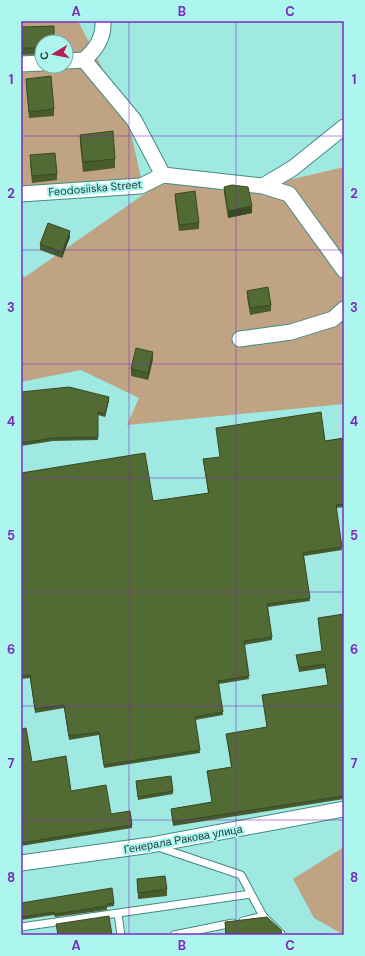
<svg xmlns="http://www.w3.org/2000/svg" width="365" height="956" viewBox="0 0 365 956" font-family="'DM Sans',sans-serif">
	<rect width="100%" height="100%" fill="#a0e8e2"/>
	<!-- green -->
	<path fill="#c0a383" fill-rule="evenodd" d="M21,21H78L127,116L142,182L21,196ZM42,42H66V66H42Z
		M344,167V404L127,425L139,398L81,370L21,382V275L25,277L163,181L263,186Z
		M344,847V935L314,918L293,879Z"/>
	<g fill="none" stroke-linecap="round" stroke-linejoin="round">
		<!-- lane casing -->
		<g stroke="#438a84" stroke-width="9">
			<path id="lane" d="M158,847L241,875L263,916L282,935
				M118,914L121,935
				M243,921L263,916
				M21,927L251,894
				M174,935L233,923"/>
		</g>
		<!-- street casing -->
		<g stroke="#438a84" stroke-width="17">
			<path id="street" d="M103,21C104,38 96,49 84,60L134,120L163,175
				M66,61L84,60
				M21,64L42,63
				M263,186L293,168L344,127
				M21,194L141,186L163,175L263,186L289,194L344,270
				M240,339L291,332L333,319L344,309
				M21,863L151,845L344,809"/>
		</g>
		<!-- lane -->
		<use href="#lane" stroke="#fff" stroke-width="7"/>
		<!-- street -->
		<use href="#street" stroke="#fff" stroke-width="15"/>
	</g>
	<!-- wall -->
	<path fill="#475b2c" d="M21,27L42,42V54L21,55Z
		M26,79L54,109V116L29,118L26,85Z
		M80,135L115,159V168L83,172L80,144Z
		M30,155L57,174V180L32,183L30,162Z
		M224,187L252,213L228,218L224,193Z
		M175,194L199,223V229L179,231L175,200Z
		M70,237L62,258L40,250V244Z
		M247,291L271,305V311L250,315L247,297Z
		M153,359L148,380L131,376V369Z
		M21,392L109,400L105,417L98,415V440L53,441L21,446Z
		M216,428L325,441L344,438V507L336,508L342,550L304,556L310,601L268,607L272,640L244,645L249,679L219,684L223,715L195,720L200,753L104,768L99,735L69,740L64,708L35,713L30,678L21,679V473L153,501L208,493L203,459L220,457Z
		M344,614V799L173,826L171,809L212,802L207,771L231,767L226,734L267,727L262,695L328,685L325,668L299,672L296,655L322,651L318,618Z
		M21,729L32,762L71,791L132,825V828L21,846Z
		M136,781L173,791V794L138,800Z
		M137,879L167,889V896L138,899Z
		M21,903H114V906L107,907V910L55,917L54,915L21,920Z
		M225,922L282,935H225Z"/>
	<!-- shaded-wall -->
	<path fill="#394a24" d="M252,206V213L228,218V211Z
		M70,231V237L62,258V252Z
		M153,352V359L148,380V373Z
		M109,397V400L105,417V414Z"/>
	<!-- building -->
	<path fill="#526a33" stroke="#394a24" d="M54,26V42H42V48H21V27Z
		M51,76L54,109L29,112L26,79Z
		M113,131L115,159L83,162L80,135Z
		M55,153L57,174L32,176L30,155Z
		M232,185L248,187L252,206L228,211L224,187Z
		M195,191L199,223L179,225L175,194Z
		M48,223L70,231L62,252L40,244Z
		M268,287L271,305L250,308L247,291Z
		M136,348L153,352L148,373L131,369Z
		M69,387L109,397L105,414L98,412V437L53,438L21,443V392Z
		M321,412L325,441L344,438V504L336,505L342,547L303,553L310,598L267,604L272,637L244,641L249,676L218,681L223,712L195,717L200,750L104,765L99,732L69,736L64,705L35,709L30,675L21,676V473L145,453L153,501L209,493L203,459L220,457L216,428Z
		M344,614V796L173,822L171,809L212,802L207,771L232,767L226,734L267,727L262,695L328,685L325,664L299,668L296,655L322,651L318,618Z
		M26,728L32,762L66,756L71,791L106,785L111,814L130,811L132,825L21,843V729Z
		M171,776L173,791L138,797L136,781Z
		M165,876L167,889L138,893L137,879Z
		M112,888L114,903L107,904V906L55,914L54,912L21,917V903Z
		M109,916L112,935H58L56,924Z
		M267,917L281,930L282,935H226L225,922Z"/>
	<!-- grid -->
	<path fill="none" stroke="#7b2cbf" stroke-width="1" stroke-opacity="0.55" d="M129,21V935M236,21V935M21,136H344M21,250H344M21,364H344M21,478H344M21,592H344M21,706H344M21,820H344"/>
	<g text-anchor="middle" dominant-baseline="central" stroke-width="4" stroke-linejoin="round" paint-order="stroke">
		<!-- street labels -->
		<g font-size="11" fill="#254340" stroke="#adf6ef">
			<text transform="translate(95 188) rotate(-5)">Feodosiiska Street</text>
			<text transform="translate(183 839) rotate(-10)">Генерала Ракова улица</text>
		</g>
	</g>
	<!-- border -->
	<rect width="365" height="956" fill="none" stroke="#adf6ef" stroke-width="44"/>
	<!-- north arrow -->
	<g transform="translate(54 54) rotate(260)"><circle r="19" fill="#adf6ef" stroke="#77aea9"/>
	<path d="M0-3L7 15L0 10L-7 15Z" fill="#b2214f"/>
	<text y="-6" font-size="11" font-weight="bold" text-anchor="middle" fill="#254340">С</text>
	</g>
	<rect x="22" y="22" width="321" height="912" fill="none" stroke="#7b2cbf" stroke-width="1.5"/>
	<g font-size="13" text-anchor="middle" font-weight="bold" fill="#7b2cbf">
		<text x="76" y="16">A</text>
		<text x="182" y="16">B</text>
		<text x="290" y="16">C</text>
		<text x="11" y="84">1</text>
		<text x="354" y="84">1</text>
		<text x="11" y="198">2</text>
		<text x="354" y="198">2</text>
		<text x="11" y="312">3</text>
		<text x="354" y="312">3</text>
		<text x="11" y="426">4</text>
		<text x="354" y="426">4</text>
		<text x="11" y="540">5</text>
		<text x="354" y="540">5</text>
		<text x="11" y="654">6</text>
		<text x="354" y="654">6</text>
		<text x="11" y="768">7</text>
		<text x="354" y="768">7</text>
		<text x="11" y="882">8</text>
		<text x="354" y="882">8</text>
		<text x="76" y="950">A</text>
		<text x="182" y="950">B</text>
		<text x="290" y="950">C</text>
	</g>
</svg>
